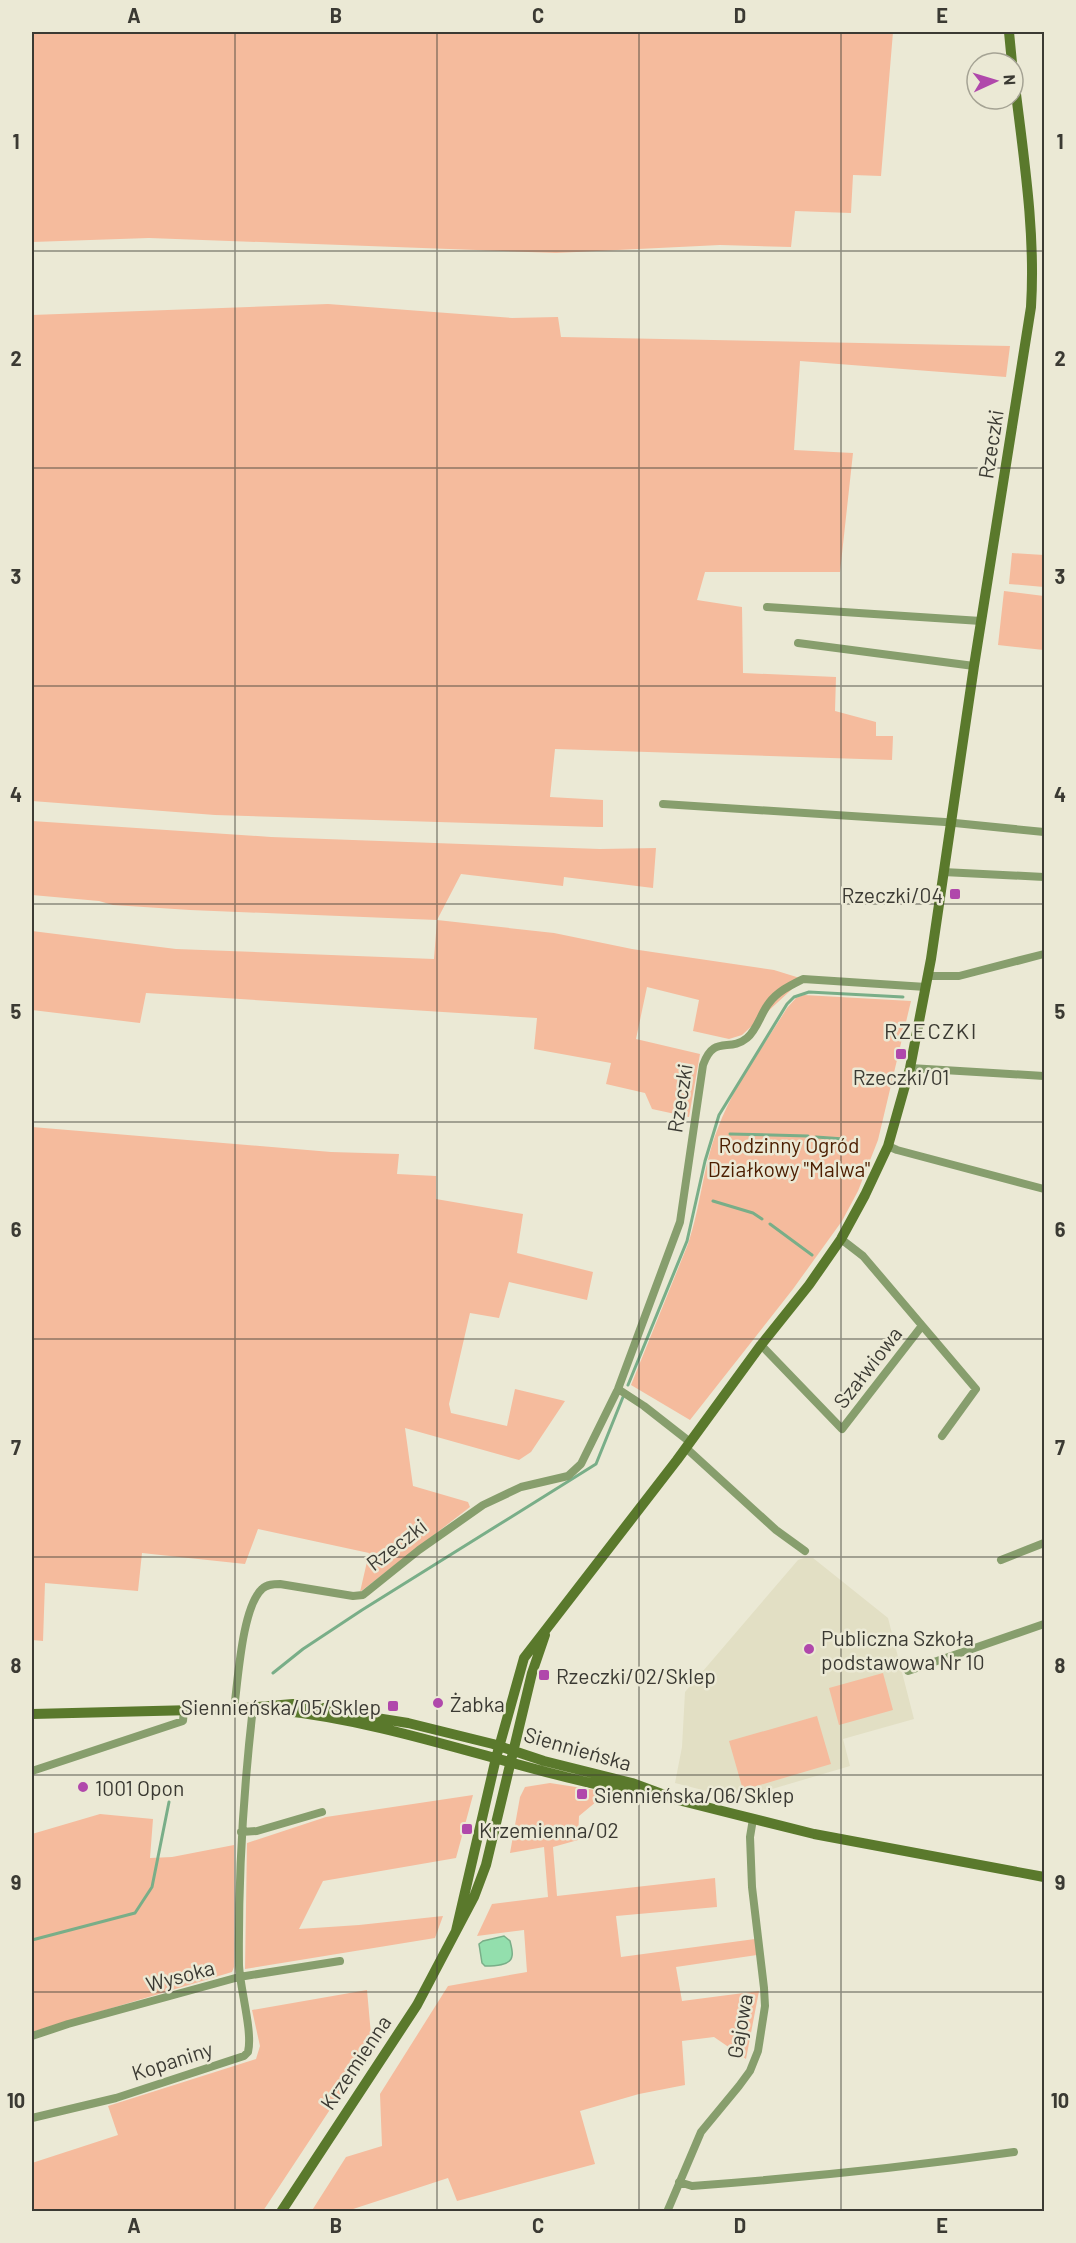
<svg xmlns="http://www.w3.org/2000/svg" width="1076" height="2243" viewBox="0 0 1076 2243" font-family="Barlow,sans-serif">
	<rect width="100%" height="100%" fill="#ebe9d5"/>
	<!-- built -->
	<path fill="#e2dfc4" d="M804,1558H813L888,1618L914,1719L843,1739L850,1766L738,1799L675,1783L682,1747L685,1692L798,1560Z"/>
	<!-- green -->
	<path fill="#f5bb9d" d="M32,32H893L881,176L853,175L851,213L795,211L791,247L720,245L556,253L149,238L32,242Z
		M328,304L512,318L558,317L561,337L1010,346L1006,377L800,361L794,450L853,453L840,572H705L697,600L742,607L743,673L836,677L835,711L876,722V736H893L892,760L555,749L550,797L603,800V827H598L215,815L32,801V315Z
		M1012,553L1044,555V587L1009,584Z
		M1004,591L1044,596V650L998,645Z
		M32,821L271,837L600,849L656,848L653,888L564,877L563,886L461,874L437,920L554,933L632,949L774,970L803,979L742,1035L729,1039L693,1031L699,1000L647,987L636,1039L700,1054L689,1117L652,1109L645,1093L606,1084L611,1063L534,1049L537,1018L146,993L140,1023L32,1010V931L176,949L434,959L437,920L190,910L113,905L99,901L32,895Z
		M804,995L911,1001L878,1140L858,1191L842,1221L793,1289L690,1420L631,1385L688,1244C701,1206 703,1165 718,1128C734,1085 763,1047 787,1008L796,998Z
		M32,1127L331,1152L399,1154L397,1174L436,1176V1199L523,1214L517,1253L593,1272L587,1300L509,1282L499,1318L470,1313L449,1404L451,1413L507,1426L515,1389L565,1401L531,1452L519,1460L405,1428L413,1486L468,1502L470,1507L360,1592L369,1553L258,1529L245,1564L142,1553L138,1591L45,1583L43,1641L32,1640Z
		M883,1673L893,1710L839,1725L829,1688Z
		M817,1716L831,1764L743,1790L729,1741Z
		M550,1783L608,1792L579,1816L578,1840L553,1847L557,1896L715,1878L717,1907L616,1916L621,1957L755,1939L757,1955L676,1967L682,2001L759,1991L746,2059L714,2037L682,2041L685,2085L639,2094L580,2111L595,2164L457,2201L448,2178L347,2211L311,2212L346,2157L382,2146L380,2094L448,1986L527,1972L524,1930L477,1936L492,1904L548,1897L544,1847L510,1853L520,1797L525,1787Z
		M473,1795L456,1858L323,1881L299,1929L359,1925L443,1916L435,1938L245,1969L247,1843L326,1817Z
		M100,1814L153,1819L150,1858L172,1857L234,1845V1967L232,1972L32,2032V1834Z
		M367,1990L372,2046L263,2211H32V2163L118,2135L108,2106L256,2059L260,2046L252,2010Z"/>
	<!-- water -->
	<path fill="#93dfad" stroke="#79ae88" stroke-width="1.5" d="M504,1936L510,1941C511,1945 513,1952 512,1956C511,1966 493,1966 485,1966L482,1963L479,1944L483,1941Z"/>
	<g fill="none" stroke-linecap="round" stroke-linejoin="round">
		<!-- stream -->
		<path stroke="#79ae88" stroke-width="3" d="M730,1134L808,1136
			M816,1137L844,1139
			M713,1201L753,1213L762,1219
			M770,1224L812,1255
			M628,1385L687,1241L705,1161L719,1115L787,1004L794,997L809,992L903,997
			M273,1673L303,1649L362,1610L596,1464L623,1397
			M32,1940L135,1913L152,1887L169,1802"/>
		<!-- street -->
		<path stroke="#879e6d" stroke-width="8" d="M767,607L981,621
			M798,643L974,666
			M663,804L945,822L1044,832
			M943,872L1044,877
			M928,976H959L1044,954
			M910,1068L1044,1076
			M888,1146L897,1150L1044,1189
			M841,1239L863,1256L976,1389L942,1436
			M761,1345L842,1429L921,1327
			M618,1389L644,1406L690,1442
			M686,1448L776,1530L805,1551
			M1001,1560L1044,1543
			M908,1671L1044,1624
			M234,1709C238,1681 242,1607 262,1589C267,1584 274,1584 280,1584L353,1596L363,1595L419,1550L483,1505L521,1487L568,1476L581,1464L618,1389L680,1222L703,1065C714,1034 729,1053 747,1038C757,1030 761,1013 769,1003C778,991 791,985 803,979L926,987
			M32,1771L183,1721L184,1710
			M241,1832L257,1831L322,1812
			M32,2036L68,2024L239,1977L340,1961
			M32,2118L116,2098L244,2056L248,2052C253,2032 240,1989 239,1965C238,1877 243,1795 253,1707
			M679,2182L692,2186C800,2178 907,2167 1014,2152
			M667,2212L701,2132L739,2086L750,2071L758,2051L765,2006L764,1988L752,1887L750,1837L753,1819"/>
		<!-- secondary -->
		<path stroke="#5a792c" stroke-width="10" d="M1009,32L1012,63
			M277,1710C404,1723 524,1774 650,1795
			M32,1714L234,1709L293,1704L313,1706L357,1715L408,1723L493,1744L544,1761L632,1783L678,1800L814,1834L1044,1877
			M456,1931L496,1758L524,1658L677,1460L761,1345L809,1285L841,1239L865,1195L888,1146L910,1068L931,959L974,666L1031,307C1036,228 1022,147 1013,69
			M281,2212L417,2005L474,1897L486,1865L532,1673L545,1635"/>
	</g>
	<!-- grid -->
	<path fill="none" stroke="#3b3a33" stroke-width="1.5" stroke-opacity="0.55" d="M235,32V2212M437,32V2212M639,32V2212M841,32V2212M32,251H1044M32,468H1044M32,686H1044M32,904H1044M32,1122H1044M32,1339H1044M32,1557H1044M32,1775H1044M32,1992H1044"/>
	<!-- markers -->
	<g fill="#b048ab" stroke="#ebe9d5" stroke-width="2">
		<rect x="949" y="888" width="12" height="12" rx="3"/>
		<rect x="895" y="1048" width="12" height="12" rx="3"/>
		<circle cx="809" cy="1649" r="6"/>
		<rect x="538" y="1669" width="12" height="12" rx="3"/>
		<circle cx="438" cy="1703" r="6"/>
		<rect x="387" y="1700" width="12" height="12" rx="3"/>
		<circle cx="83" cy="1787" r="6"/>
		<rect x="576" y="1788" width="12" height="12" rx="3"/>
		<rect x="461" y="1823" width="12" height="12" rx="3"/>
	</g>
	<g text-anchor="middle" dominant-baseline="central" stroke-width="5" stroke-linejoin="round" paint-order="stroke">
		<!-- street labels -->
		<g font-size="21" fill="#3b3a33" stroke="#ebe9d5">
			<text transform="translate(990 444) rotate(-81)">Rzeczki</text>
			<text transform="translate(679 1098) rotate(-81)">Rzeczki</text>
			<text transform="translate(867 1367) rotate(-52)">Szałwiowa</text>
			<text transform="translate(396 1544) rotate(-38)">Rzeczki</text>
			<text transform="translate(578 1748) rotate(16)">Siennieńska</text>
			<text transform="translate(180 1975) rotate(-15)">Wysoka</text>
			<text transform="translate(739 2026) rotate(-80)">Gajowa</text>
			<text transform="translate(172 2060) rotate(-18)">Kopaniny</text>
			<text transform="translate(355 2062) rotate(-56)">Krzemienna</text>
		</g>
		<!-- poi labels -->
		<g font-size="21" fill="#3b3a33" stroke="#ebe9d5" text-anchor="start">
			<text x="943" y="894" text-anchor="end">Rzeczki/04</text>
			<text x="901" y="1076" text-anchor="middle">Rzeczki/01</text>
			<text x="821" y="1637">Publiczna Szkoła<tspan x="821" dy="24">podstawowa Nr 10</tspan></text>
			<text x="556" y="1675">Rzeczki/02/Sklep</text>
			<text x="450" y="1703">Żabka</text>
			<text x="381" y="1706" text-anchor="end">Siennieńska/05/Sklep</text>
			<text x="95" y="1787">1001 Opon</text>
			<text x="594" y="1794">Siennieńska/06/Sklep</text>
			<text x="479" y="1829">Krzemienna/02</text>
		</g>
		<!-- park labels -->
		<g font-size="21" fill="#4c1e00" stroke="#ebe9d5">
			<text x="789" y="1144">Rodzinny Ogród<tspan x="789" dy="24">Działkowy "Malwa"</tspan></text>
		</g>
		<!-- neighbourhood labels -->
		<g font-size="22" letter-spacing="1.5" fill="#3b3a33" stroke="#ebe9d5">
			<text x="931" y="1030">RZECZKI</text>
		</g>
	</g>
	<!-- border -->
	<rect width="1076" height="2243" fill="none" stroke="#ebe9d5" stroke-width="66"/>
	<!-- north arrow -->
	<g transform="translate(995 81) rotate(86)"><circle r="28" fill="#ebe9d5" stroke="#a5a394" stroke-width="1.5"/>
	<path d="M0-4.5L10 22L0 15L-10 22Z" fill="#b048ab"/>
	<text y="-9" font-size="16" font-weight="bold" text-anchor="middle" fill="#3b3a33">N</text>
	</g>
	<rect x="33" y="33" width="1010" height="2177" fill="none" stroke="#3b3a33" stroke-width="2"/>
	<g font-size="20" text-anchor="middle" font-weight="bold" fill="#3b3a33">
		<text x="134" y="23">A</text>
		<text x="336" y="23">B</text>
		<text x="538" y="23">C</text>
		<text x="740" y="23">D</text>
		<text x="942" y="23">E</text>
		<text x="16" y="149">1</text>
		<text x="1060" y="149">1</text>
		<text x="16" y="366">2</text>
		<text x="1060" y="366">2</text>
		<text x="16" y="584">3</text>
		<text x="1060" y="584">3</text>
		<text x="16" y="802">4</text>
		<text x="1060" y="802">4</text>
		<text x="16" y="1019">5</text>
		<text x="1060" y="1019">5</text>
		<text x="16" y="1237">6</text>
		<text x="1060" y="1237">6</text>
		<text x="16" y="1455">7</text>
		<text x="1060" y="1455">7</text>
		<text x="16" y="1673">8</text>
		<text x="1060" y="1673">8</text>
		<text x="16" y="1890">9</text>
		<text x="1060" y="1890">9</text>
		<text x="16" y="2108">10</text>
		<text x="1060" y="2108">10</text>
		<text x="134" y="2233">A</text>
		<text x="336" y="2233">B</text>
		<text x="538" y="2233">C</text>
		<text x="740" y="2233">D</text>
		<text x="942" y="2233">E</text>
	</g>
</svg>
